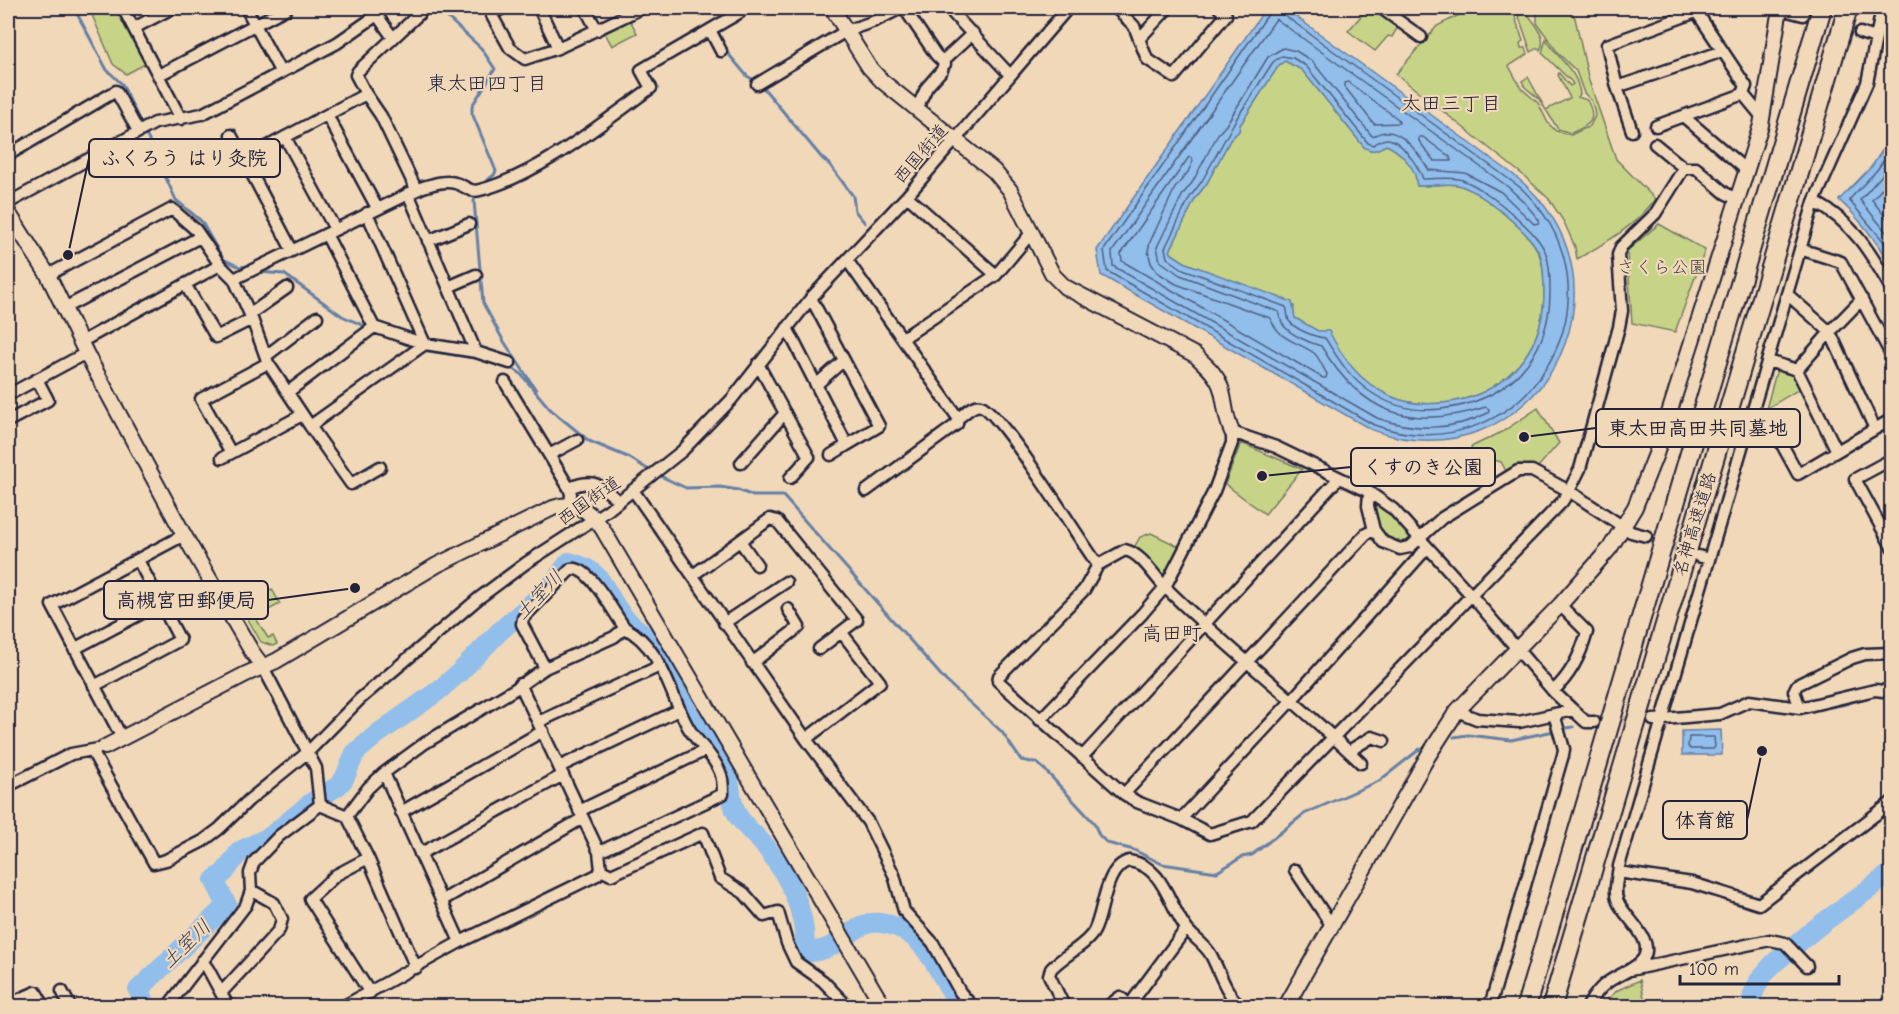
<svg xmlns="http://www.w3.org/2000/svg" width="1899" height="1014" viewBox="0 0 1899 1014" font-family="'Comic Neue','Klee One',sans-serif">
	<rect width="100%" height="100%" fill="#f1d8b9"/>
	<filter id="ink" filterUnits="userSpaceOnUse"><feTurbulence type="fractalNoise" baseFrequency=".0167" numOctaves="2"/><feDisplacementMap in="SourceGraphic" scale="12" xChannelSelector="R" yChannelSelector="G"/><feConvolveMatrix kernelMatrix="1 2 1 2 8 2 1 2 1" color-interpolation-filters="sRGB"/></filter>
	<g filter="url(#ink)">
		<!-- green -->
		<path fill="#c7d488" stroke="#747b62" stroke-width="1.5" d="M89,8H118L145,64L126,74L113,64Z
			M1368,8H1373L1398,27L1392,37L1388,36L1375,51L1348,31Z
			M1473,8H1512L1523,41L1520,43L1521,48H1526L1528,54L1509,66L1521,88L1538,103L1548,123L1556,131L1571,135L1590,126L1595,116L1594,109L1591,100L1584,93L1576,71L1558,53L1537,23V12L1534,8H1569L1575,18L1589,81L1616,159L1655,199C1637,225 1604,244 1577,259L1575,247L1564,222L1549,199L1523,175L1396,74L1437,26Z
			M1516,8H1523C1531,20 1549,35 1540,50L1538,48L1531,52Z
			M630,20L637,33L612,46L605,33Z
			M1546,39C1558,60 1577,69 1580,94L1578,97L1587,100C1598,121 1590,125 1571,133L1558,129L1539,99L1525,87L1522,81L1528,77L1546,110L1570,98L1558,75L1559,73L1570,86L1573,84L1571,81L1542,53Z
			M1285,61L1302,70L1364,147C1373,153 1377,150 1386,145C1397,149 1414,165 1416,176C1417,180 1416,183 1417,186C1430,187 1444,182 1458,185C1474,189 1498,208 1511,220C1522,230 1533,240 1539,254C1544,266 1544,282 1544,295C1543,354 1501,397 1443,403C1424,405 1407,404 1390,396C1360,383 1343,359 1329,332H1319L1295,318L1293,316L1294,306L1186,263L1172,254L1170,251L1195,199L1207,183L1230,140L1239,131L1240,125L1279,65Z
			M1659,224L1705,250L1675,332L1632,323L1627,251Z
			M1777,369L1795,370L1801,388L1766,409Z
			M1538,408L1559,443L1538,467L1520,464L1506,471L1501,462L1473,454L1471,447L1502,432Z
			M1241,443L1302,469L1265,514L1225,484Z
			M1377,504L1390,512L1413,538L1403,545C1386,541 1381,531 1372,516Z
			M1151,533L1180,547L1164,579L1135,546L1140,537Z
			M272,589L280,604L255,617L268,638L273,636L277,644L273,646L261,642L240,605Z
			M1640,980L1646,1006H1600L1618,990Z"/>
		<!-- water -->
		<path fill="#92beeb" stroke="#6580a5" stroke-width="1.5" fill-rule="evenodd" d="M1266,8H1284L1514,175C1650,284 1535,488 1372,430L1101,275L1097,250ZM1285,61L1302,70L1364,147C1373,153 1377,150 1386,145C1397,149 1409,162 1414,172C1416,177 1416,182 1417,186C1430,187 1445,182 1458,185C1474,189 1498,208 1511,220C1522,230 1533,240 1540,254C1544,266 1544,282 1544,295C1543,355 1501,397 1443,403C1424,405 1407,404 1390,396C1360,382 1343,359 1329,331H1318L1295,318L1292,302L1186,263L1172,254L1170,251L1195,199L1207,183L1230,140L1239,131L1240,125L1279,65Z
			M1891,137V268C1878,242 1861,220 1839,200L1872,166Z
			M1721,730L1722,755H1682V731Z"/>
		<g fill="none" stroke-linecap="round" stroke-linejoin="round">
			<!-- shore -->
			<path stroke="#4f6081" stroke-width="1.5" d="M1270,8L1269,13L1104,250L1107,271L1374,425C1523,478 1636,297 1521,188L1284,15L1281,8
				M1276,19L1507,186L1524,202L1539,220V223L1534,224L1501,192L1465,173L1429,170C1421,157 1404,131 1386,132C1381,132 1376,135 1372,136L1312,61L1296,51L1283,48L1268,57L1226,125L1218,134L1192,183L1183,194L1157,247L1160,261L1180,275L1279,312C1280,317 1281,322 1284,326C1291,335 1310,343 1321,346C1362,414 1410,431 1486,407L1489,409L1488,413C1453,431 1413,431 1377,418L1113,266L1112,252Z
				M1282,56L1293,58L1306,66L1368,143L1373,145C1377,143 1382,139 1387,139C1401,139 1419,168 1423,179C1434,179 1448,177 1459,179C1476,183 1503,205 1516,217C1527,227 1538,237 1545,251C1550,263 1550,279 1550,292C1550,358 1506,402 1441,409C1416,412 1393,407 1372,393C1350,379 1338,359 1325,338C1315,337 1296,330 1289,321C1287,317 1288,311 1286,307L1183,269L1167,258L1165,248L1190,197L1202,181L1235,121L1273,62Z
				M1348,82L1398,119L1399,123L1374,124L1344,86V83Z
				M1419,137H1423L1450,157L1451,161H1434L1419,141Z
				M1892,148L1877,170L1849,200L1885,243L1892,255
				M1189,157L1192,158L1193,161L1188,172L1175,188L1150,242L1148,251L1151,263L1157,272L1176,284L1270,318C1281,342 1295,340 1314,353C1319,357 1323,368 1327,374L1326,378H1323L1122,261L1121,254Z
				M1892,161L1882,175L1860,200L1892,239
				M1892,177L1872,200L1892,225
				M1689,737H1714L1715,747L1713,749H1690L1688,746Z"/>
			<!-- stream -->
			<path stroke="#6580a5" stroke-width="3" d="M74,8L107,70L122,84L142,126
				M437,8L481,48L495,69L472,106V113L496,171L494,175L479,187
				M717,29L721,38L720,42
				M725,50L747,76L756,81
				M761,85L822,158L830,165L853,196L855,211L865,223
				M145,132L176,200L201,221L223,259L240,267L248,266L251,269
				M477,193L474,201L483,303L503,340L536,390
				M257,272L284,274L342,316L369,328
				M388,337L416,348
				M422,350L481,359
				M510,367L520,373L550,409L589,441L630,458L652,472
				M658,475L686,488L720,487L738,490L753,496H783L946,681L1002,732L1021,760L1037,763L1045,770L1094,823L1099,835L1107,843L1134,850L1162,864L1217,872L1242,857L1252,855L1304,814L1379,781L1420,749
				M1813,710L1842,705L1868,697
				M1561,729L1573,727
				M1454,737L1468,735L1511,740L1554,731"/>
			<!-- river -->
			<path stroke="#92beeb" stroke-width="20" d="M139,1006L144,1001L138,990L227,905L214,880L224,873L240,851L271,836L312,802L338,786L344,779L355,753L376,735L438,691L460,672L499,632L550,587L569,562C604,571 601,586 619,611C630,626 647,634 657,650C664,659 671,671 676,681C680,691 682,702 687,711C698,731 717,747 726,768C732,784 729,801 738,816C746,828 757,837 766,847C789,877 805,908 805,947L811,952C837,949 843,935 864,925C873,921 882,923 891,925C931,937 938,977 961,1006
				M1751,1006L1753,994L1760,979L1773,964L1816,928L1892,872"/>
			<!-- street-tunnel -->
			<path stroke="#c8b4a0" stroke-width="10" stroke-dasharray="10 5" stroke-linecap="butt" d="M1803,15L1860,33
				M1646,536L1690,553
				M1608,722L1653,720"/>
			<!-- street casing -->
			<g stroke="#22223b" stroke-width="15">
				<path id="street" d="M123,8L181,119
					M246,8L281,73
					M372,8L393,38
					M503,8L494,13L492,16L510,48L525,59L558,48L642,8
					M539,8L558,48
					M585,8L597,30
					M904,8L936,55L945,64
					M948,8L1010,75
					M1116,8L1134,26L1147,59L1174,77L1226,15L1219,8
					M1381,8L1421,37
					M1694,8L1746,86L1743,94
					M1780,9L1803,15
					M134,28L172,8
					M710,30L721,51
					M1860,33L1876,38
					M1140,38L1168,8
					M159,75L287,8
					M757,84L846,31L875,21L901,8
					M1617,87L1723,51
					M1743,94L1762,117
					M916,110L927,87L942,70L945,59L973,33
					M327,115L377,208
					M1683,116L1745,169
					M1656,126L1743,94
					M1632,131L1617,87L1607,45L1696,12
					M231,135L244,159
					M285,137L335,229
					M1655,144L1684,168
					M8,155L116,91L138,131
					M416,189L381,116L366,94L356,75L358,71L421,12V8
					M907,196L996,275
					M1814,202C1852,220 1872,255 1892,290
					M8,203L155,123L202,114L337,43L377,15
					M326,234L374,327L425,344L476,352L408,193
					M428,241L469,224
					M1800,249L1841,262L1892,356
					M292,250L244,159L366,94
					M847,260L958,418L957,424L866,491
					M48,275L172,209L196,230L220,265L234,279L252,319L268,363L310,426L425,344L367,213
					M234,279L423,187C433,184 445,180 455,183C465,185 469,193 480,190C539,175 602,123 651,88L641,70L739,13L738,8
					M185,284L216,337L252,319
					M448,287L476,275
					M1787,294L1830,332L1875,429
					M811,298L879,426L847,445
					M64,308L200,237
					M250,314L287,288
					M787,328L847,445L831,455
					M903,338L996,275L1032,232
					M81,342L220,265
					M476,352L510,363
					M266,356L317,317
					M1768,361L1797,370L1837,451
					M758,364L809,457L790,478
					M1797,370L1830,332L1862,299
					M505,382L569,488L571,494L570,505
					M816,385L843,361
					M288,392L374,327
					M8,395L86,353
					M958,418C964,415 973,403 981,406C1000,411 1081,542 1098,565
					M8,421L48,400L37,379
					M310,426L351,484L380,467
					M1779,439L1798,474L1892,419
					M231,453L201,399L268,363
					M549,455L577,440
					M222,458L302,415
					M1892,459L1855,479L1892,547
					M741,463L785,413
					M569,488C593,478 601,484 618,501
					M633,490L806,739L868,822L894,875L904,911L933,943L960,992L972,1006
					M1369,492L1368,506L1374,530L1383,542L1400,549L1410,547L1442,518L1518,471H1532L1569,491L1631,532L1646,536
					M740,541L757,565
					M1698,556L1709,559
					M693,575L770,519L777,521L857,620L819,649
					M8,595V594
					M724,623L786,582
					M74,649L161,603
					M752,663L799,627L788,609
					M545,668L522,624L523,618L571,569C590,565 614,614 625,628
					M94,686L180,640L138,560
					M1553,691C1570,676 1581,654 1587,632L1560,605
					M1800,708L1875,690L1892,692
					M1457,711L1477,719L1519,722L1573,710L1586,722H1594
					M1040,720L1142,614L1165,587L1214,491L1232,443V432L1276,447L1369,492L1393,509L1471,595L1553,691L1573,710
					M1653,720L1720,714L1749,701L1800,708L1794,691L1797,685L1852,658L1865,654L1892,653
					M538,722L660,666
					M122,738L52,605L184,535
					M806,739L880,682L842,633
					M92,751L154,863L166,860L203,841L219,829L249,800L308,752L360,699L479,598L526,563L608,510L682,451L732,399L811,298L907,196L1068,8
					M1349,751L1372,737L1384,741
					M1082,757L1339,478
					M1361,763C1298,702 1227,649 1165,587C1153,575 1142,554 1125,550L1098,565L1084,590L999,676L998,681L1124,794L1137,802L1181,819L1210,834L1252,821L1562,502L1569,491L1580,469L1619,327L1622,311L1618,255L1621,247L1655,214L1684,168H1696L1725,193L1737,199
					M559,767L679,710
					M384,773L460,942
					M8,786L71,754L98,749
					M1124,794L1366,534L1374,530
					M320,805L347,816L368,858L416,968
					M579,811L706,750
					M401,812L543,731
					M347,816L368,788L384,773L425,743L515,689L545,668L614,637L625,628C662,647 669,693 688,727C697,743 713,754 720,772C723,778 723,787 723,794L599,852
					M1181,819L1291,701L1427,548
					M420,854L563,775
					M368,858L336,875L310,899L370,993
					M601,870L611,875L703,833L720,878L744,893L764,916L778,912L787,943L796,962L823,981L847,1006
					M1295,870L1332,926
					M1618,872L1692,883L1759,904L1892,802
					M441,901L583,818
					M202,961L208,969L228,1006
					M1630,970L1770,940L1785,943L1807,966
					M62,991L70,1006
					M221,993L279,930L282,919L274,903L251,890
					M1134,999L1186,929
					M8,1004L36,992L44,1006
					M168,1006L246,905L251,891L250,873L254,862L279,836L320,805L316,768L263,667
					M344,1006L460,942L597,875L601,870L599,852L520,684
					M1064,1006L1049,975L1051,969C1062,956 1086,946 1094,931C1104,913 1104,867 1129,861C1164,866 1168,904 1186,928C1193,938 1204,943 1211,955C1220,972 1225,992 1240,1006
					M1108,1006L1120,997L1131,1006
					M1490,1006L1563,755L1564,749L1554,714
					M1588,1006C1593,997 1599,988 1608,982C1619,974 1636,969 1643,959C1656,940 1625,918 1618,902C1613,891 1618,878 1619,866L1814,202L1867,83L1882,8"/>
			</g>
			<!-- secondary casing -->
			<g stroke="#22223b" stroke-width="18">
				<path id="secondary" d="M832,8L869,67L882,81L994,171L1010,190L1053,275L1065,287L1195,355C1204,364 1215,372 1220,385C1226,401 1224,415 1232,432
					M8,212L48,275L86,353L184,535L252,652L263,667
					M105,747L246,674L276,661L437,565L553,508C575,500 589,510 602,528L883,1006
					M1286,1006L1428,756L1457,711L1560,605L1610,548L1635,507L1656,454L1761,125L1780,8"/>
			</g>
			<!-- highway casing -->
			<g stroke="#22223b" stroke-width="22">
				<path id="highway" d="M1526,1006L1822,8
					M1552,1006L1848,8"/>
			</g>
			<!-- street -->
			<use href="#street" stroke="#f1d8b9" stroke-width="10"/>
			<!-- secondary -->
			<use href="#secondary" stroke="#f1d8b9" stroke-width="14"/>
			<!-- highway -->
			<use href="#highway" stroke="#f1d8b9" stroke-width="18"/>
		</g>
	</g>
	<g text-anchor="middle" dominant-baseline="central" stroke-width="4.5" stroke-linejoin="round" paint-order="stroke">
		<!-- street labels -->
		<g font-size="18" fill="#22223b" stroke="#f1d8b9">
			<text transform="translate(921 154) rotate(-49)">西国街道</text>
			<text transform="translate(589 501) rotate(-35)">西国街道</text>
			<text transform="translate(1695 524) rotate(-73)">名神高速道路</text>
		</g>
		<!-- park labels -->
		<g font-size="18" fill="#43464a" stroke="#f1d8b9">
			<text x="1662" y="267">さくら公園</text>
		</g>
		<!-- neighbourhood labels -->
		<g font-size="20" fill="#22223b" stroke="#f1d8b9">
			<text x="487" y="83">東太田四丁目</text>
			<text x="1451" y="103">太田三丁目</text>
			<text x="1172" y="633">高田町</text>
		</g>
		<!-- water labels -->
		<g font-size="20" font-style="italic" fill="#38415e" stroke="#f1d8b9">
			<text transform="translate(539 595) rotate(-46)">土室川</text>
			<text transform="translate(186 944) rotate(-44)">土室川</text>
		</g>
	</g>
	<!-- callouts -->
	<path fill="none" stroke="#22223b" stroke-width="2" d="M68 255L89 158M1524 437L1596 428M1262 476L1351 467M355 588L268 600M1762 751L1747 820"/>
	<g fill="#22223b" stroke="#f1d8b9" stroke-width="2">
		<circle cx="68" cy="255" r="6"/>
		<circle cx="1524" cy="437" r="6"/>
		<circle cx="1262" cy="476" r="6"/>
		<circle cx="355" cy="588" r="6"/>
		<circle cx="1762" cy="751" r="6"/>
	</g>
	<g fill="#f1d8b9" stroke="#22223b" stroke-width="2">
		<rect x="89" y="139" width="191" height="38" rx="6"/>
		<rect x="1596" y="409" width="204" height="38" rx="6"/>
		<rect x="1351" y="448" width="144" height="38" rx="6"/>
		<rect x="104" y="581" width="164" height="38" rx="6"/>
		<rect x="1663" y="801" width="84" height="38" rx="6"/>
	</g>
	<g font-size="20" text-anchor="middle" font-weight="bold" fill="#22223b">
		<text x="184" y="165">ふくろう はり灸院</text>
		<text x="1698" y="435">東太田高田共同墓地</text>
		<text x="1423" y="474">くすのき公園</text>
		<text x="186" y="607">高槻宮田郵便局</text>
		<text x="1705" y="827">体育館</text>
	</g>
	<!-- margin -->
	<rect width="1899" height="1014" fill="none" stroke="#f1d8b9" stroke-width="30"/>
	<rect x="15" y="15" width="1869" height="984" fill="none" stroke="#22223b" stroke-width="2" filter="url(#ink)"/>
	<!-- scale -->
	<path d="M1680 975v9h159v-9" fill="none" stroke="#22223b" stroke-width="3"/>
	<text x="1689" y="975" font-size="18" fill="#22223b" stroke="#f1d8b9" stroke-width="4.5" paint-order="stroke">100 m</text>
</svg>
